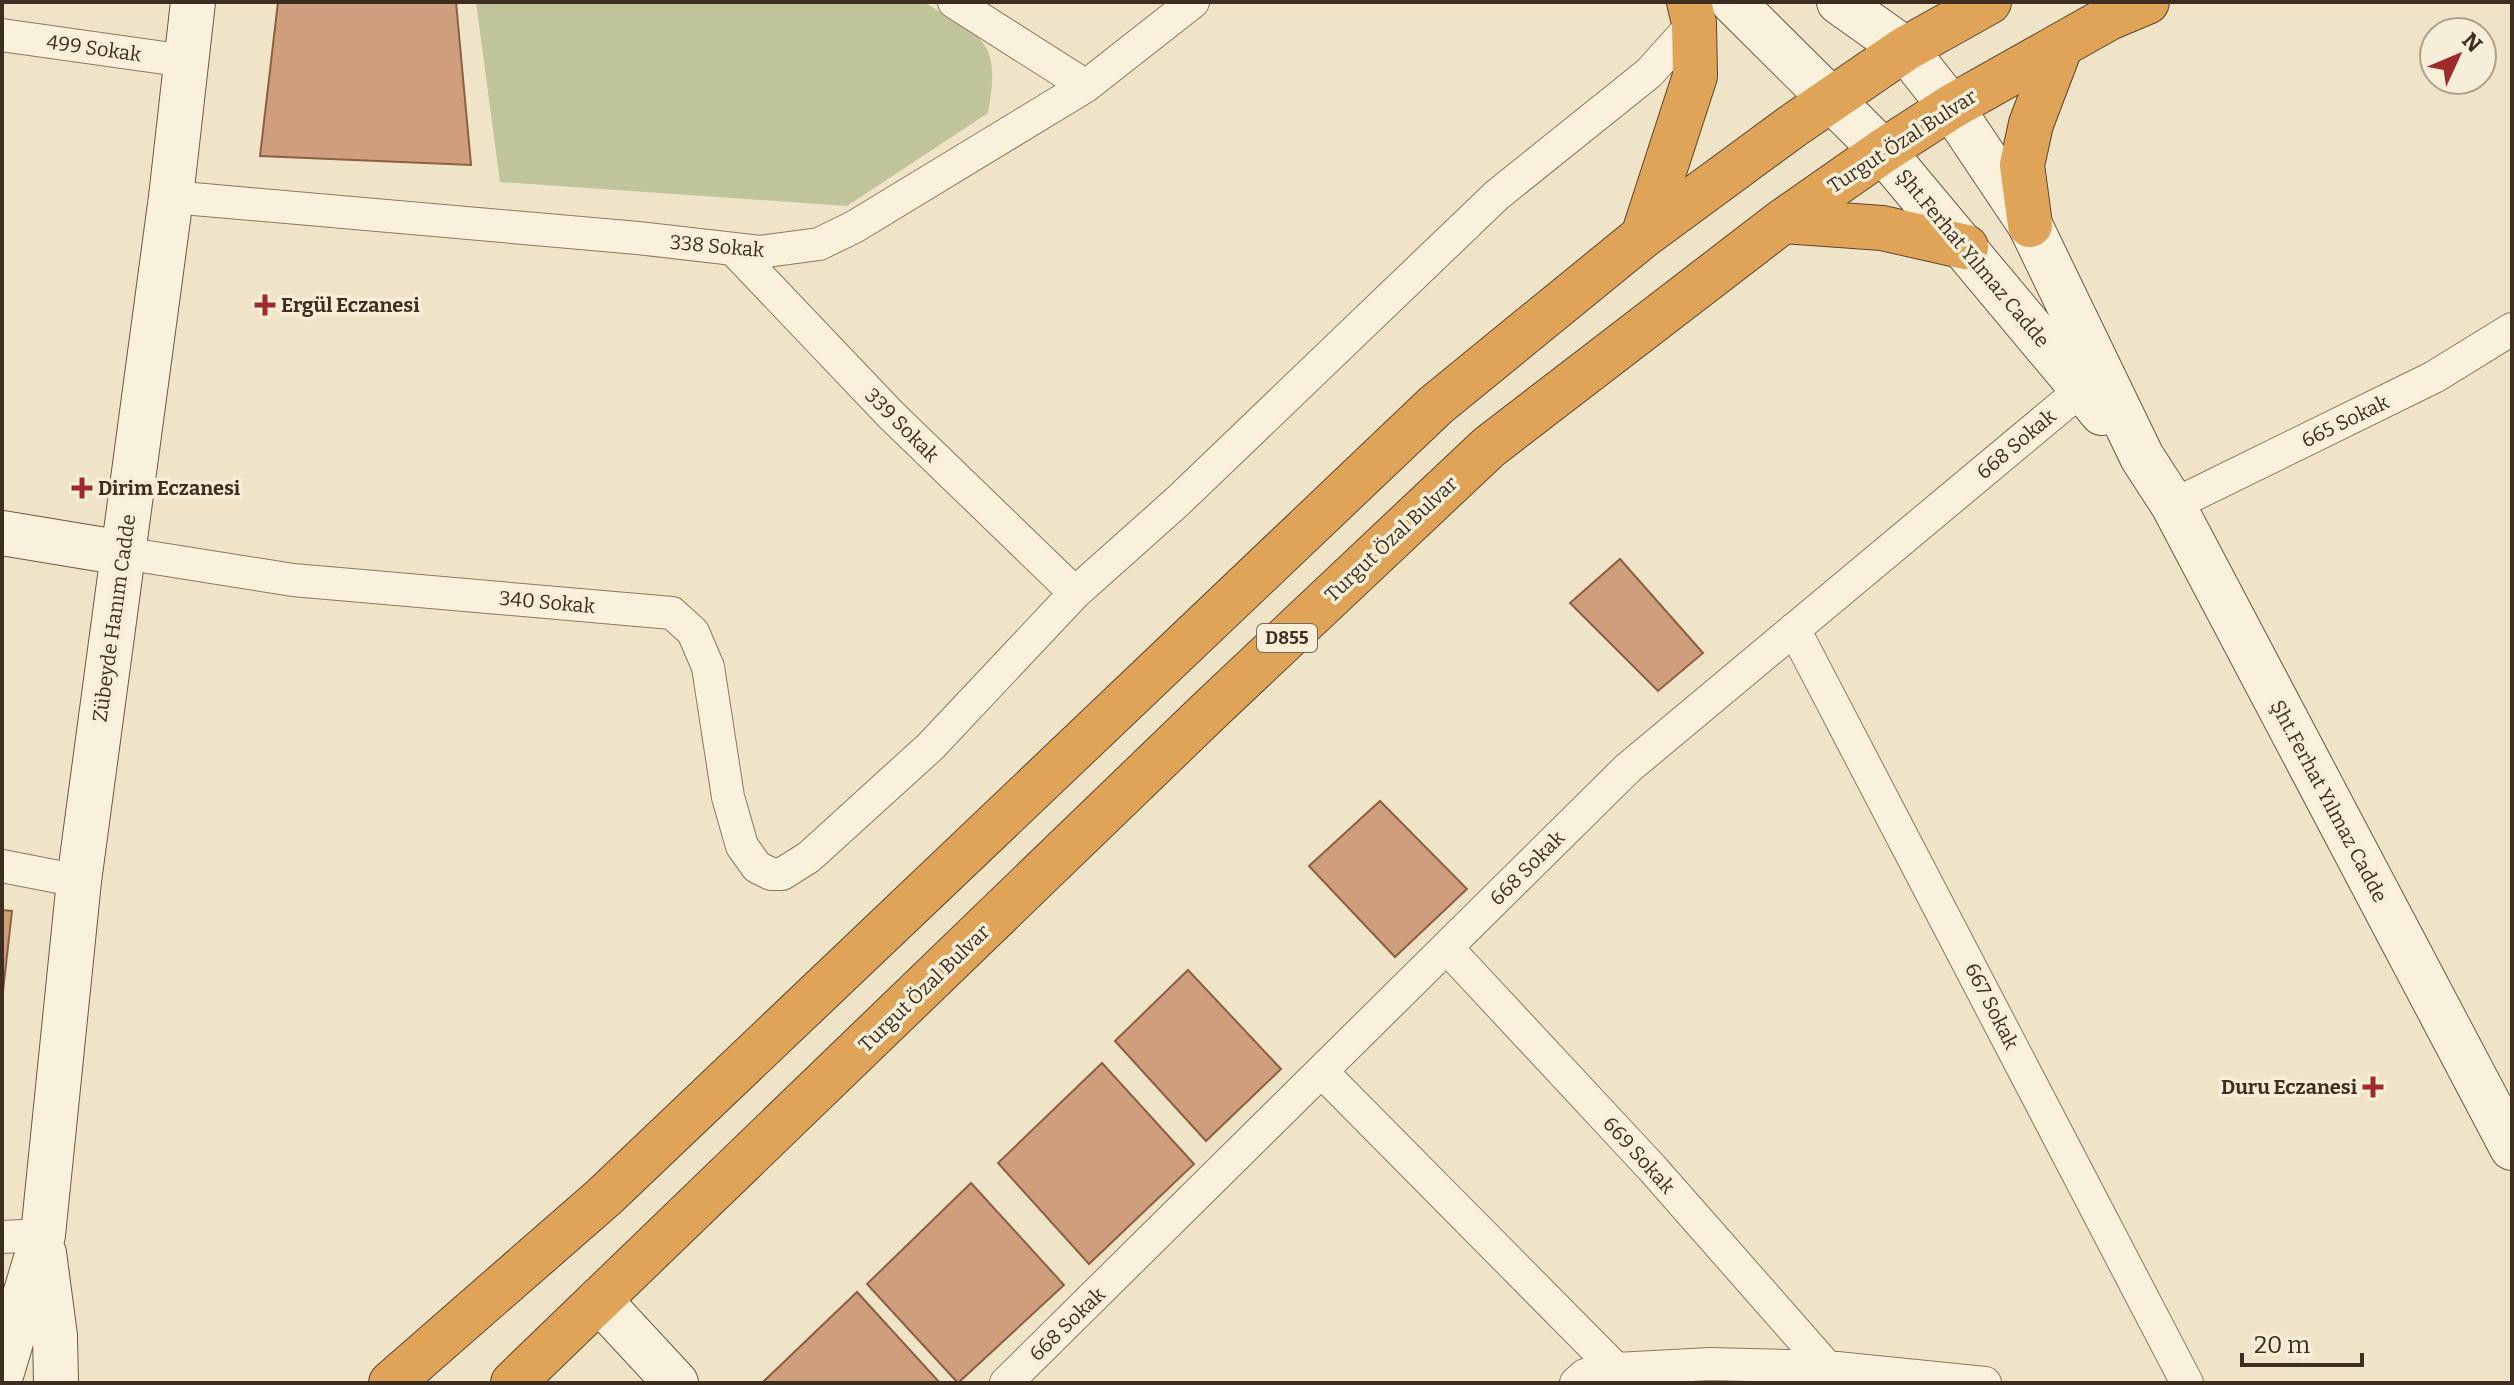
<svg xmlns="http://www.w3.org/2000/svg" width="2514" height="1385" viewBox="0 0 2514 1385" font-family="Bitter,serif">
	<rect width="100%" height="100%" fill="#f0e4c8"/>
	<!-- cemetery -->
	<path fill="#bfc49a" d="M476,2H924C982,39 1002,37 988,113L847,206L500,182Z"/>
	<!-- building -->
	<path fill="#cf9f7d" stroke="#8d5f41" stroke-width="2" d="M278,2H456L471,165L260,156Z
		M1620,559L1703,653L1658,691L1570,603Z
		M1380,801L1467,889L1395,957L1309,866Z
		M2,910L12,911L2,1000Z
		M1188,970L1281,1069L1206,1141L1115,1041Z
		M1102,1063L1194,1164L1089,1264L998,1163Z
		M971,1183L1064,1285L958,1383L867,1284Z
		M857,1292L940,1383H762Z"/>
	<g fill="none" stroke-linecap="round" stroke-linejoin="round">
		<!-- street casing -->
		<g stroke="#8d765c" stroke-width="34">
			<path id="street" d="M954,2L1086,86
				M2,35L186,61
				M171,197L638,238L760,252L819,244L854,227L1086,86L1193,2
				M734,250L891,415L1075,593
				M2173,505L2434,377L2512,329
				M123,553L293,580L672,613L693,632L708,667L728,797L742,846L757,867L771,874H782L809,857L931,746L1075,593L1178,501L1497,195L1649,73L1694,23
				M1794,629L2187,1383
				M2,866L79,881
				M1447,948L1652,1168L1827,1367
				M1323,1073L1616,1369
				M2,1237L43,1235
				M1006,1383L1628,768L2081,390
				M1576,1383L1585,1375L1616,1369L1710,1364L1827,1367L1985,1383"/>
		</g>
		<!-- secondary casing -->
		<g stroke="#6f573f" stroke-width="46">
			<path id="secondary" d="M1733,2L1883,151L2102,413
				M1839,2L1905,49L1951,107L2030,225L2142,457L2173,505L2512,1148
				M2,533L123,553
				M44,1253L55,1336L56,1383
				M599,1300L676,1383
				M2,1372L43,1235L79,881L171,197L193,2"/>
		</g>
		<!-- highway casing -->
		<g stroke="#5b4430" stroke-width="46">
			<path id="highway" d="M1783,221L1882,228L1966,247
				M2030,225L2022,165L2031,124L2061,45
				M1643,236L1695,76L1694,23L1689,2
				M391,1383L604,1197L1436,405L1643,236L1794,125L1905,49L1989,2
				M513,1383L1209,711L1489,447L1783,221L1883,151L1951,107L2109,18L2147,2"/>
		</g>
		<!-- street -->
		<use href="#street" stroke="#faf1dc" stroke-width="32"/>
		<!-- secondary -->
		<use href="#secondary" stroke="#faf1dc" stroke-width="44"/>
		<!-- highway -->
		<use href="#highway" stroke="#e0a458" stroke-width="44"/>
	</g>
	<!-- markers -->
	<g fill="#9e2a2b" stroke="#f7eed8" stroke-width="3">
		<path d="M261 293h8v8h8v8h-8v8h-8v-8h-8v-8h8z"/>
		<path d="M78 476h8v8h8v8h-8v8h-8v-8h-8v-8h8z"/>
		<path d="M2369 1075h8v8h8v8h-8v8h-8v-8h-8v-8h8z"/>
	</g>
	<g text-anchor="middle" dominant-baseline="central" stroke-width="7" stroke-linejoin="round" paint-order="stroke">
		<!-- shield labels -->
		<rect fill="#f7eed8" stroke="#756857" stroke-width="2" x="1257" y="624" width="60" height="28" rx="6"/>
		<g font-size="18" font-weight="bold" fill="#3d2e20">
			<text x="1287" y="638">D855</text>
		</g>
		<!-- street labels -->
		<g font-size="20" fill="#3d2e20" stroke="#f7eed8">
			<text transform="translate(94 48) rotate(8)">499 Sokak</text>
			<text transform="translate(1902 141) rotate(-33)">Turgut Özal Bulvar</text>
			<text transform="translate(717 246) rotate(5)">338 Sokak</text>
			<text transform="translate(1973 258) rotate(50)">Şht.Ferhat Yılmaz Cadde</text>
			<text transform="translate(2345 421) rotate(-26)">665 Sokak</text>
			<text transform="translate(902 425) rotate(45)">339 Sokak</text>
			<text transform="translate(2016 444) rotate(-40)">668 Sokak</text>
			<text transform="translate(1391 539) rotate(-43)">Turgut Özal Bulvar</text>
			<text transform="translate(547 602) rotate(5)">340 Sokak</text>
			<text transform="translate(114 618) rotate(-82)">Zübeyde Hanım Cadde</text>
			<text transform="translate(2329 801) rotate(62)">Şht.Ferhat Yılmaz Cadde</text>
			<text transform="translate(1527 868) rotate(-45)">668 Sokak</text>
			<text transform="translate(924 988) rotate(-44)">Turgut Özal Bulvar</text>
			<text transform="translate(1992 1006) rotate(63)">667 Sokak</text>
			<text transform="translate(1639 1155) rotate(48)">669 Sokak</text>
			<text transform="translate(1067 1324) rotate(-44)">668 Sokak</text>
		</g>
		<!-- poi labels -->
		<g font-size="20" font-weight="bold" fill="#3d2e20" stroke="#f7eed8" text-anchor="start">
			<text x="281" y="305">Ergül Eczanesi</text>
			<text x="98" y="488">Dirim Eczanesi</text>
			<text x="2357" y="1087" text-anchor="end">Duru Eczanesi</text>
		</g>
	</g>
	<!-- border -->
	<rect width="2514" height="1385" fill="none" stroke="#3d2e20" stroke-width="8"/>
	<!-- north arrow -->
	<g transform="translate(2458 56) rotate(46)"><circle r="38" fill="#f7eed8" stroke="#ada18e" stroke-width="2"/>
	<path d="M0-6L14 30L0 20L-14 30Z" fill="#9e2a2b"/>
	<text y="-12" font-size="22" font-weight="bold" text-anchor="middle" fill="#3d2e20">N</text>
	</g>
	<!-- scale -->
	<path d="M2242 1353v12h120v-12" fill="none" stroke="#3d2e20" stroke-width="4"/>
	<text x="2254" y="1353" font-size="24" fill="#3d2e20" stroke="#f7eed8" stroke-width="6" paint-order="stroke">20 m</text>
</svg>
